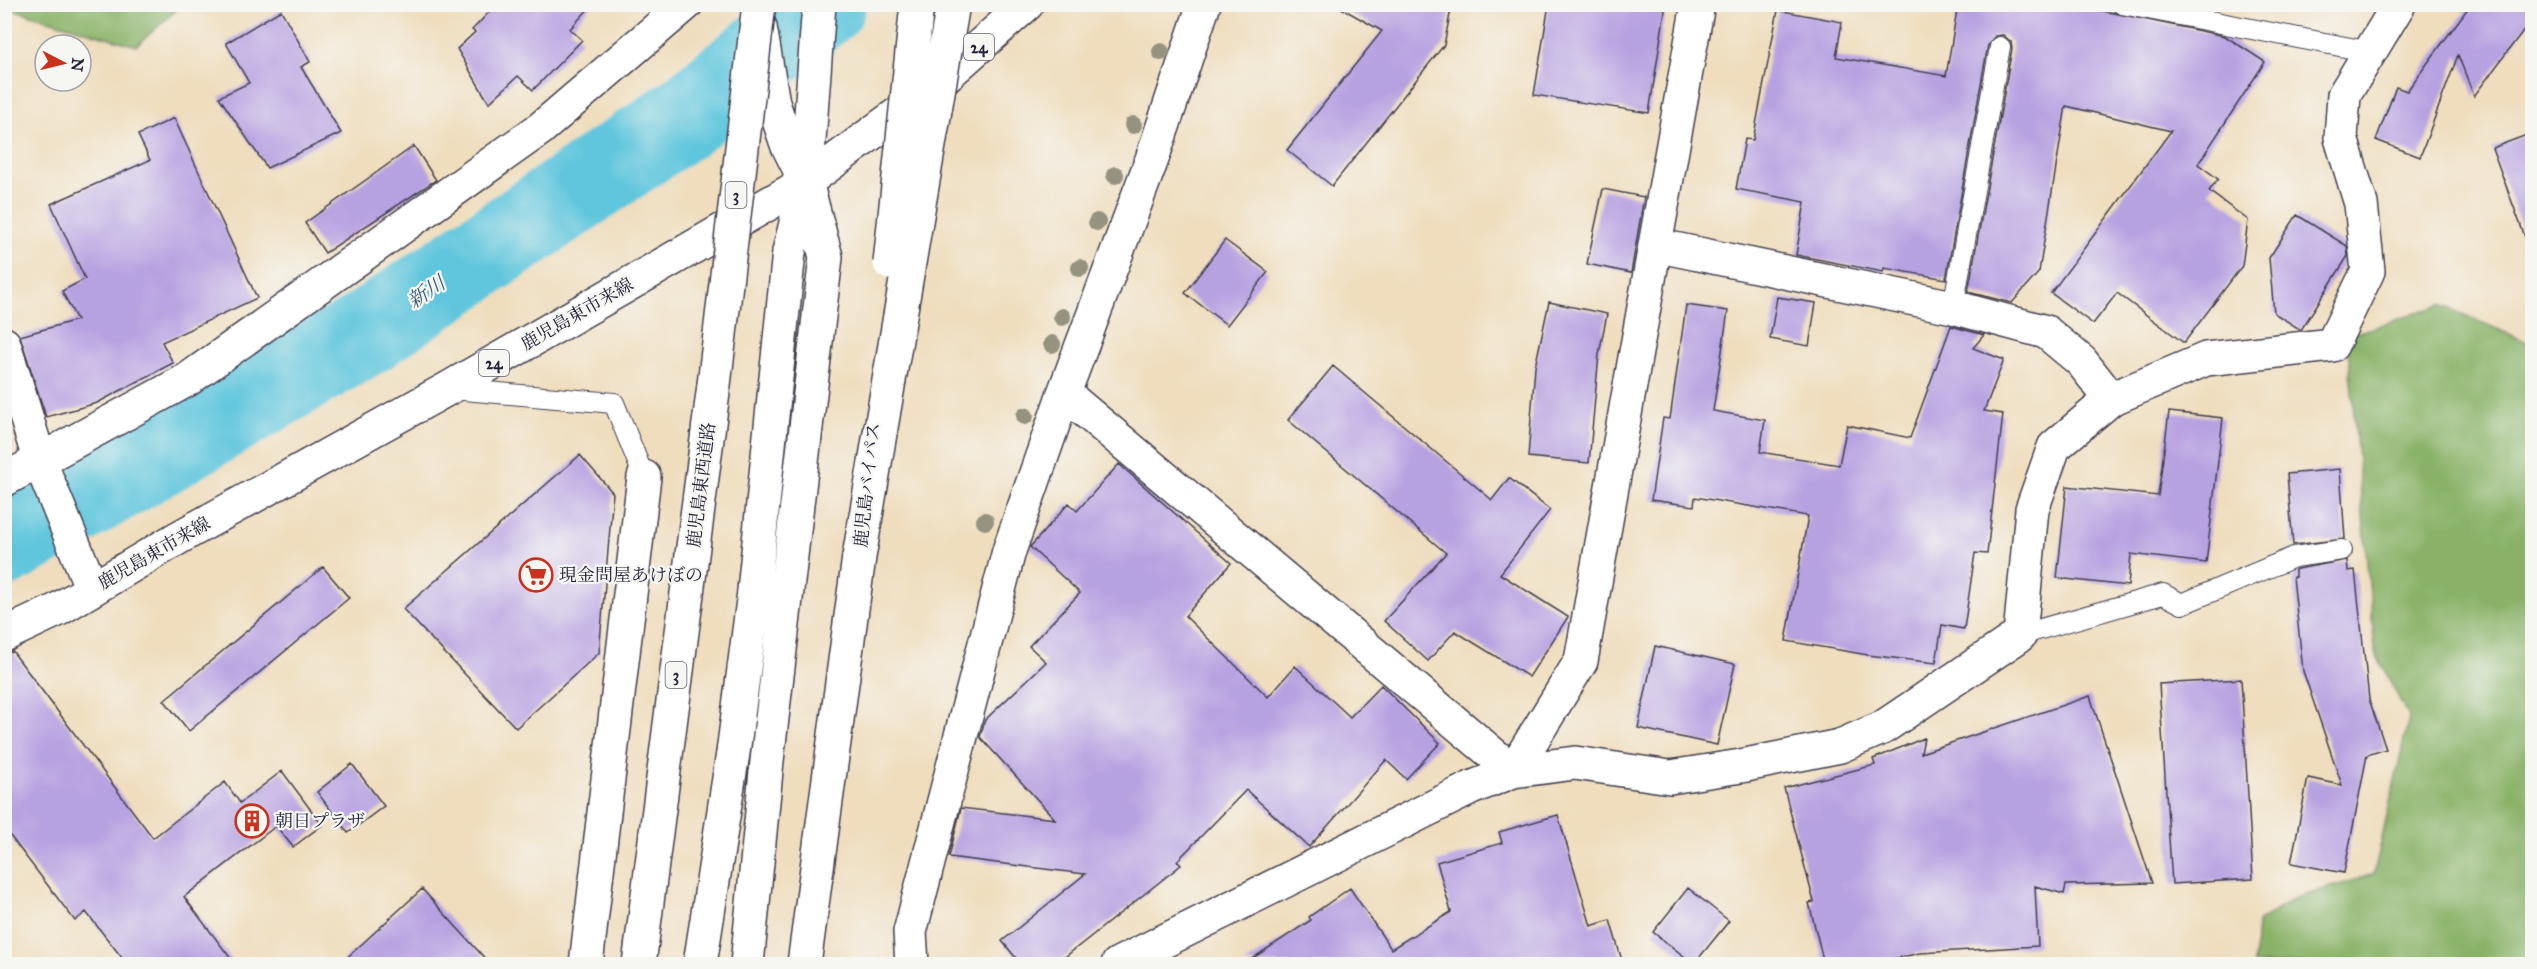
<svg xmlns="http://www.w3.org/2000/svg" width="2537" height="969" viewBox="0 0 2537 969" font-family="'IM FELL Great Primer','Noto Serif JP',serif">
	<rect width="100%" height="100%" fill="#f6f6f2"/>
	<filter id="ink" filterUnits="userSpaceOnUse"><feTurbulence type="fractalNoise" baseFrequency=".0167" numOctaves="2"/><feDisplacementMap in="SourceGraphic" scale="12" xChannelSelector="R" yChannelSelector="G"/><feConvolveMatrix kernelMatrix="1 2 1 2 8 2 1 2 1" color-interpolation-filters="sRGB"/></filter>
	<filter id="wash" filterUnits="userSpaceOnUse"><feTurbulence type="fractalNoise" baseFrequency=".008" numOctaves="4" result="noise"/><feDisplacementMap in="SourceGraphic" scale="24" xChannelSelector="R" yChannelSelector="G"/><feGaussianBlur stdDeviation="1.35" result="paint"/><feColorMatrix in="noise" values="0 0 0 0 0 0 0 0 0 0 0 0 0 0 0 0 0 1.4 0 .05"/><feComposite in="paint" operator="in"/></filter>
	<g filter="url(#wash)">
		<rect width="100%" height="100%" fill="#efddbd"/>
		<!-- forest -->
		<path fill="#89b268" stroke="#566a52" stroke-width="1.5" d="M4,5L5,4L182,5L136,46L5,7Z
			M2441,305L2532,344V964H2254L2257,923L2293,899L2374,874L2409,718L2375,652L2347,336Z"/>
		<g fill="none" stroke-linecap="round" stroke-linejoin="round">
			<!-- river -->
			<path stroke="#60c6dd" stroke-width="84" d="M4,545L362,336L685,117L824,4"/>
		</g>
		<g id="blocks">
			<!-- building -->
			<path fill="#b7a2e1" d="M497,4H593L570,29L582,40L533,90L518,76L489,103L457,49L475,32L472,30Z
				M1334,4H1452L1444,45L1332,186L1287,150L1382,31Z
				M1549,4H1666L1649,113L1534,95Z
				M1958,4H2063L2114,13L2225,36L2265,62L2198,164L2218,179L2209,191L2248,220L2242,266L2184,343L2117,293L2093,324L2051,293L2171,131L2066,106L2039,272L2012,303L1968,292L2012,49L2011,42L2003,35L1995,36L1988,45L1946,279L1884,268L1883,272L1796,255L1805,202L1736,189L1745,139L1753,140L1778,10L1842,22L1836,57L1946,76Z
				M2471,4H2532V19L2474,96L2458,55L2420,157L2376,140L2396,87L2407,91Z
				M281,10L310,62L301,67L341,133L267,168L219,97L249,83L226,43Z
				M174,118L257,298L162,342L173,363L97,403L46,417L20,336L77,320L62,291L85,279L51,204L150,160L138,135Z
				M2532,133V244L2528,245L2492,148Z
				M414,146L436,180L325,253L305,223Z
				M1603,189L1644,197L1631,273L1587,264Z
				M2297,215L2347,246L2348,256L2301,330L2274,313L2269,258Z
				M1225,240L1268,272L1227,325L1185,293Z
				M1777,297L1816,303L1809,346L1770,339Z
				M1549,302L1607,314L1599,354L1589,463L1528,457L1535,367Z
				M1686,305L1728,311L1713,411L1765,420L1760,452L1839,465L1847,425L1910,438L1951,326L1984,335L1973,348L2004,360L1984,411L2003,414L1987,554L1975,553L1964,629L1942,625L1936,663L1868,655L1786,641L1808,516L1695,497L1694,506L1651,500L1663,418L1670,419Z
				M1333,366L1492,500L1509,478L1550,510L1500,574L1568,617L1529,677L1455,631L1428,661L1384,621L1446,553L1288,420Z
				M2169,412L2223,418L2206,563L2131,554L2128,586L2057,578L2067,486L2158,496Z
				M580,455L613,493L599,653L516,728L403,609Z
				M1119,464L1231,563L1185,616L1268,697L1295,666L1350,717L1381,685L1440,743L1406,779L1386,760L1309,847L1246,790L1177,861L1181,865L1056,964H1021L1002,941L1085,874L949,857L961,808L1055,819L980,737L985,720L1046,662L1029,646L1080,593L1030,547L1069,503L1077,511Z
				M2340,469L2345,539L2293,545L2287,474Z
				M2347,560L2348,571L2355,570L2369,699L2386,749L2367,755L2344,873L2291,863L2308,778L2342,785L2303,671L2293,577H2295V570L2297,569Z
				M323,567L349,598L189,731L164,700Z
				M1655,646L1735,664L1717,745L1638,728Z
				M13,652L153,838L225,782L240,803L282,771L322,825L293,847L276,826L184,897L235,964H127L86,912L75,921L4,828V653Z
				M2241,679L2253,879L2172,884L2159,684Z
				M2090,696L2152,883L2066,885L2064,894L2035,886L2038,946L1920,953L1869,964H1824L1809,903L1814,902L1784,788L1875,765L1873,759L1924,738L1921,753Z
				M352,764L384,806L348,833L317,792Z
				M1558,815L1591,926L1610,920L1623,964H1244L1311,920L1309,917L1350,888L1391,949L1451,912L1437,862L1502,843L1499,832Z
				M1688,888L1729,921L1694,964L1653,932Z
				M422,889L490,964H340Z"/>
		</g>
	</g>
	<g filter="url(#ink)">
		<use href="#blocks" fill-opacity="0" stroke="#413e4e" stroke-width="1.5"/>
		<g fill="none" stroke-linecap="round" stroke-linejoin="round">
			<!-- lane casing -->
			<g stroke="#413e4e" stroke-width="22">
				<path id="lane" d="M2122,4L2371,52
					M1953,307L2000,47
					M452,389L614,403L644,477
					M2020,635L2163,594L2182,604L2294,557L2342,550"/>
			</g>
			<!-- street casing -->
			<g stroke="#413e4e" stroke-width="36">
				<path id="street" d="M1655,245L1953,307L2046,332L2081,361L2111,399
					M4,344L40,462L92,589
					M1064,393L1513,771L1575,763L1670,777L1741,766L1840,746L1882,728L2020,635L2032,509L2054,447L2111,399L2206,359L2332,345L2368,271L2361,204L2341,138L2344,95L2399,4
					M4,480L187,380L540,129L686,4
					M586,964L644,477
					M912,964L910,932L1009,551L1064,393L1152,159L1204,4
					M1118,964L1471,788L1513,771L1581,661L1698,4"/>
			</g>
			<!-- primary casing -->
			<g stroke="#413e4e" stroke-width="36">
				<path id="primary" d="M4,635L57,610L178,538L449,388L806,182L930,90L1027,4"/>
			</g>
			<!-- highway casing -->
			<g stroke="#413e4e" stroke-width="36">
				<path id="highway" d="M639,964L714,385
					M700,964L733,753L753,600L789,252L806,182L819,4
					M747,964L767,761L826,257L806,182L787,144L773,103L760,27
					M804,964L859,557"/>
			</g>
			<!-- lane -->
			<use href="#lane" stroke="#fff" stroke-width="20"/>
			<!-- street -->
			<use href="#street" stroke="#fff" stroke-width="33"/>
			<!-- primary -->
			<use href="#primary" stroke="#fff" stroke-width="33"/>
			<!-- highway -->
			<use href="#highway" stroke="#fff" stroke-width="33"/>
			<!-- highway-bridge casing -->
			<g stroke="#413e4e" stroke-width="36" stroke-linecap="butt">
				<path id="highway-bridge" d="M890,263L917,4
					M714,385L759,4
					M859,557L953,4"/>
			</g>
			<!-- highway-bridge -->
			<use href="#highway-bridge" stroke="#fff" stroke-width="33"/>
		</g>
		<!-- trees -->
		<g fill="#95937f">
			<circle cx="1161" cy="52" r="9"/>
			<circle cx="1133" cy="125" r="9"/>
			<circle cx="1115" cy="175" r="9"/>
			<circle cx="1097" cy="222" r="9"/>
			<circle cx="1080" cy="268" r="9"/>
			<circle cx="1062" cy="317" r="9"/>
			<circle cx="1052" cy="344" r="9"/>
			<circle cx="1025" cy="416" r="9"/>
			<circle cx="985" cy="521" r="9"/>
		</g>
	</g>
	<!-- icons -->
	<defs>
		<g id="supermarket-ring" transform="scale(1.725)"><circle r="9.5" fill="#f6f6f2" stroke="#c8321e" stroke-width="1.5"/><path d="M-6-5.5h2.5l.6 2H6L4.5 2H-2.5L-4.4-4H-6ZM-1.5 3.2a1.3 1.3 0 1 0 .1 0ZM3 3.2a1.3 1.3 0 1 0 .1 0Z" fill="#c8321e"/></g>
		<g id="building-ring" transform="scale(1.725)"><circle r="9.5" fill="#f6f6f2" stroke="#c8321e" stroke-width="1.5"/><path d="M-4-6H4V6H1V3H-1V6H-4ZM-2.5-4.3h1.7v1.8h-1.7ZM.8-4.3h1.7v1.8H.8ZM-2.5-1h1.7V.8h-1.7ZM.8-1h1.7V.8H.8Z" fill="#c8321e"/></g>
	</defs>
	<g fill-rule="evenodd">
		<use href="#supermarket-ring" x="536" y="575"/>
		<use href="#building-ring" x="252" y="821"/>
	</g>
	<g text-anchor="middle" dominant-baseline="central" stroke-width="4.5" stroke-linejoin="round" paint-order="stroke">
		<!-- shield labels -->
		<g fill="#f6f6f2" stroke="#626272" stroke-width="1.5">
			<rect x="964" y="34" width="30" height="26" rx="4.5"/>
			<rect x="725.5" y="182" width="21" height="26" rx="4.5"/>
			<rect x="479" y="350" width="30" height="26" rx="4.5"/>
			<rect x="665.5" y="662" width="21" height="26" rx="4.5"/>
		</g>
		<g font-size="16" font-weight="bold" fill="#22223b">
			<text x="979" y="47">24</text>
			<text x="736" y="195">3</text>
			<text x="494" y="363">24</text>
			<text x="676" y="675">3</text>
		</g>
		<!-- street labels -->
		<g font-size="18" fill="#22223b" stroke="#f6f6f2">
			<text transform="translate(577 314) rotate(-30)">鹿児島東市来線</text>
			<text transform="translate(701 485) rotate(-83)">鹿児島東西道路</text>
			<text transform="translate(867 485) rotate(-84)">鹿児島バイパス</text>
			<text transform="translate(154 553) rotate(-30)">鹿児島東市来線</text>
		</g>
		<!-- poi labels -->
		<g font-size="18" fill="#22223b" stroke="#f6f6f2" text-anchor="start">
			<text x="559" y="575">現金問屋あけぼの</text>
			<text x="275" y="821">朝日プラザ</text>
		</g>
		<!-- water labels -->
		<g font-size="20" font-style="italic" fill="#385b74" stroke="#f6f6f2">
			<text transform="translate(426 292) rotate(-34)">新川</text>
		</g>
	</g>
	<!-- margin -->
	<rect width="2537" height="969" fill="none" stroke="#f6f6f2" stroke-width="24"/>
	<!-- north arrow -->
	<g transform="translate(63 63) rotate(97)"><circle r="28" fill="#f6f6f2" stroke="#a1a1a9" stroke-width="1.5"/>
	<path d="M0-4.5L10 22L0 15L-10 22Z" fill="#c8321e"/>
	<text y="-9" font-size="16" font-weight="bold" text-anchor="middle" fill="#22223b">N</text>
	</g>
</svg>
